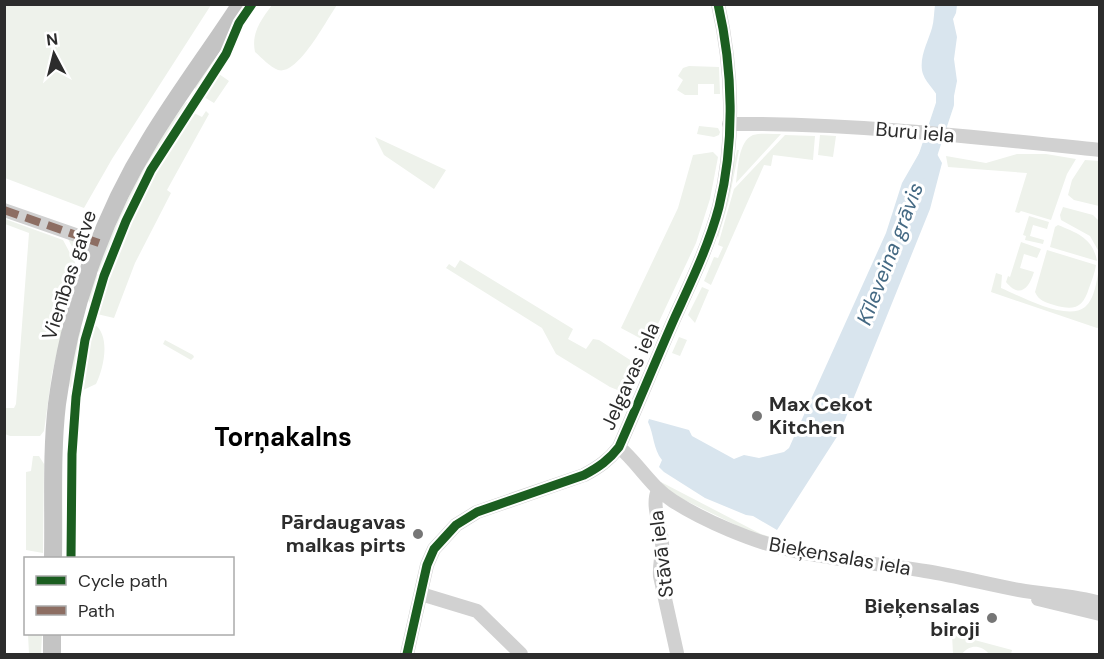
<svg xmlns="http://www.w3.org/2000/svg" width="1104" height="659" viewBox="0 0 1104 659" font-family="'DM Sans',sans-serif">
	<rect width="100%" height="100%" fill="#fff"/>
	<!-- green -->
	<path fill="#eef2eb" d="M4,5H211L112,159L84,208L5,178Z
		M272,5H337C327,19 298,76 278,70C270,67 262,58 255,52C251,33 261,20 272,5Z
		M217,59L221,60L198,93L195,88L196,83L213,60Z
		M689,66L719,67L720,94H714V84H698V95H685L677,90L683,80L678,76L683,68Z
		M219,74L229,81L214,103L204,97Z
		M189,101H192C156,156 124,211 102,273L97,271C120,210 147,156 185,103Z
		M195,109L194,113L202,117L206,111L209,114L167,190L171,193L135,263L114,318L97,314C115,240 152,171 195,109Z
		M699,126L718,128L720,132L719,135L714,137L697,134Z
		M781,134L736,183C738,170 738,141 753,135C761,133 772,134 781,134Z
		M785,135L815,136L813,160L773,155L771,166L764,165L711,285L704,281L714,257L718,258L723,247L718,245L734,189Z
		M820,135L836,136L833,157L818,155Z
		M375,137L446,170L434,189L384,155Z
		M737,150H739L729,200L718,238L717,235Z
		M713,152L718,157L710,199L696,243L649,343L621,328L678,208L693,155Z
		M1017,154H1046L1076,159L1067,174L1051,220L1021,211L1019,213L1015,212L1027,173L948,167L946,156L986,163Z
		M1085,160L1099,161V206L1074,200L1068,195L1072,180Z
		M1063,207L1093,215L1099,221V252L1090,236L1061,220L1060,215Z
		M1029,216L1049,222L1047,229L1033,225L1030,236L1044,240L1043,244L1025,240L1026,236L1023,235Z
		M5,219L63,240L79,270L52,373L44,431L40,436H10L5,434V408H14L16,404L29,233L5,224Z
		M1058,225C1077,233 1093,238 1097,261L1050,247L1055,227Z
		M68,239L88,245L83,263L80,262Z
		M1021,242L1041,249L1037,258L1024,254L1020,268L1034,272C1029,288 1020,299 1006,282L1008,276L1010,277Z
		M1047,250L1096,265C1095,272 1092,280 1089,288C1083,308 1074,311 1054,305C1045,302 1039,301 1035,292Z
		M460,260L573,329L568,339L586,349L593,339L599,340L638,365L635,373L629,371L625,381L630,383L628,390L620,391L610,387L556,354L542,328L446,268L449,264L455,268Z
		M1099,268L1100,327L1097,328L991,292L996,273L1002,275L1001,288C1020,296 1067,322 1085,307C1095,299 1097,279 1099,268Z
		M96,274L101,276L91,309L88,299Z
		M702,287L709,290L695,323L688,315Z
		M87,324L75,390L70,387L69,381L78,331Z
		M94,324C111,335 104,368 96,384L81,391Z
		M679,337L687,340L680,356L672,353Z
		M165,340L193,355L194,357L191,360L163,344Z
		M33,456H39L44,464L43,553L26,550V472L31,471Z
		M661,482L761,534L792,544L750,532L668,492L660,484Z
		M28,634H42L41,654H29Z
		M952,634L1012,650L1011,654H989C981,645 970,644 962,654H953Z"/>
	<!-- water -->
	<path fill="#d9e5ee" d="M935,5H957L956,13L953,19L957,37L954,59L957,81L952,106L940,102C937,91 927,85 923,74C918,59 928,42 932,28C934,21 934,12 935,5Z
		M925,148L937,151V154L942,163L930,209L840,432L777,530L753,516L746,515L705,498L664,472L659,467L662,460C653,449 654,434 648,422L649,419L689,430L692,436L734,459L744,455L759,458L784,452L789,448L886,233L902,183L921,150Z"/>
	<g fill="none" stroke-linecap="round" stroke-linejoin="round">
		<!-- river -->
		<path stroke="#d9e5ee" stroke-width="18" d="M923,170L945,104V81"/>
		<!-- minor -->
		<path stroke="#d1d1d1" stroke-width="14" d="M729,124C853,123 977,137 1100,150
			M4,210L99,243
			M619,447C638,463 651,487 673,501C704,521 754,542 790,550C834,560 880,564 925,571C957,576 987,584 1019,590C1046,595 1073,595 1100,603
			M658,490C651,506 661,525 662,542C663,553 659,564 660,576L677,653
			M421,594L477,611L521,654
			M1038,599L1100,614
			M407,654L427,565L434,549L456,525L477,512L584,475C599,467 609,460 619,447C638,404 656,360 675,317C691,282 709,245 719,207C735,143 733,69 718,4"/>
		<!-- major -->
		<path stroke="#c4c4c4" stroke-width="18" d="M53,558C54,508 51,455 57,404C69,312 101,219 150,140C178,94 211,50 241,4
			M52,654V634"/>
		<!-- quiet -->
		<path stroke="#8d6e63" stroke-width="8" stroke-dasharray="15 8" stroke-linecap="butt" d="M4,210L99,243"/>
		<!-- cycleway casing -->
		<g stroke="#fff" stroke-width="13">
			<path id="cycleway" d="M71,558L72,454L76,397L85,340L104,276L126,221L151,170L226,54L239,23L252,4
				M407,654L427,565L434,549L456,525L477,512L584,475C599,467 609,460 619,447C638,404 656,360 675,317C691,282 709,245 719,207C735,143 733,69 718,4"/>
		</g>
		<!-- cycleway -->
		<use href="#cycleway" stroke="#1b5e20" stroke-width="9"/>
	</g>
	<!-- markers -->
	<g fill="#767676" stroke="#fff" stroke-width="2">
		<circle cx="757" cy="416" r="6"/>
		<circle cx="418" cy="534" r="6"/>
		<circle cx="992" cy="618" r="6"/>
	</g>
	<g text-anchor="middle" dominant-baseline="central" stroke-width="6" stroke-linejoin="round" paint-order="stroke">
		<!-- street labels -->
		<g font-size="20" fill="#2c2c2c" stroke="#fff">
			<text transform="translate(915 132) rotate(5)">Buru iela</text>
			<text transform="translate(69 275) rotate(-72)">Vienības gatve</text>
			<text transform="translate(630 376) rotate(-66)">Jelgavas iela</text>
			<text transform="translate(661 554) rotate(-97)">Stāvā iela</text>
			<text transform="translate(840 556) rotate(10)">Bieķensalas iela</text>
		</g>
		<!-- poi labels -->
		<g font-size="20" font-weight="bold" fill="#2c2c2c" stroke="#fff" text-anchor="end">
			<text x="769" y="404" text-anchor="start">Max Cekot<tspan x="769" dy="23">Kitchen</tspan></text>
			<text x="406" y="522">Pārdaugavas<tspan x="406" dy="23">malkas pirts</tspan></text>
			<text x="980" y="606">Bieķensalas<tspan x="980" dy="23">biroji</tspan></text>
		</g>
		<!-- water labels -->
		<g font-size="21" font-style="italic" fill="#446983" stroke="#fff">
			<text transform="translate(890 254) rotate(-69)">Kīleveina grāvis</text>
		</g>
		<!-- district labels -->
		<g font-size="26" font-weight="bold" fill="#000" stroke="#fff">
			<text x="283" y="437">Torņakalns</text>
		</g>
	</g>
	<!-- border -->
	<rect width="1104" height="659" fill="none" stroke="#2c2c2c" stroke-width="12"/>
	<!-- legend -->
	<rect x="24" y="557" width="210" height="78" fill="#ffffff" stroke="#ababab" stroke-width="1.5"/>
	<rect x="36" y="576" width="30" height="9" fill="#1b5e20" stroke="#ababab" stroke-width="1.5"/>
	<text x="78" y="587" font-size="18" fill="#2c2c2c">Cycle path</text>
	<rect x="36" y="606" width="30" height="9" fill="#8d6e63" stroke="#ababab" stroke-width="1.5"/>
	<text x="78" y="617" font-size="18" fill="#2c2c2c">Path</text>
	<!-- north arrow -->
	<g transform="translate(54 54) rotate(353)" stroke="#ffffff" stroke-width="4.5" paint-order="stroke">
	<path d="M0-4.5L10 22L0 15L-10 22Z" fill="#2c2c2c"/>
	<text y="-9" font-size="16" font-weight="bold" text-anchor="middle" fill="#2c2c2c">N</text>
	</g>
</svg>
